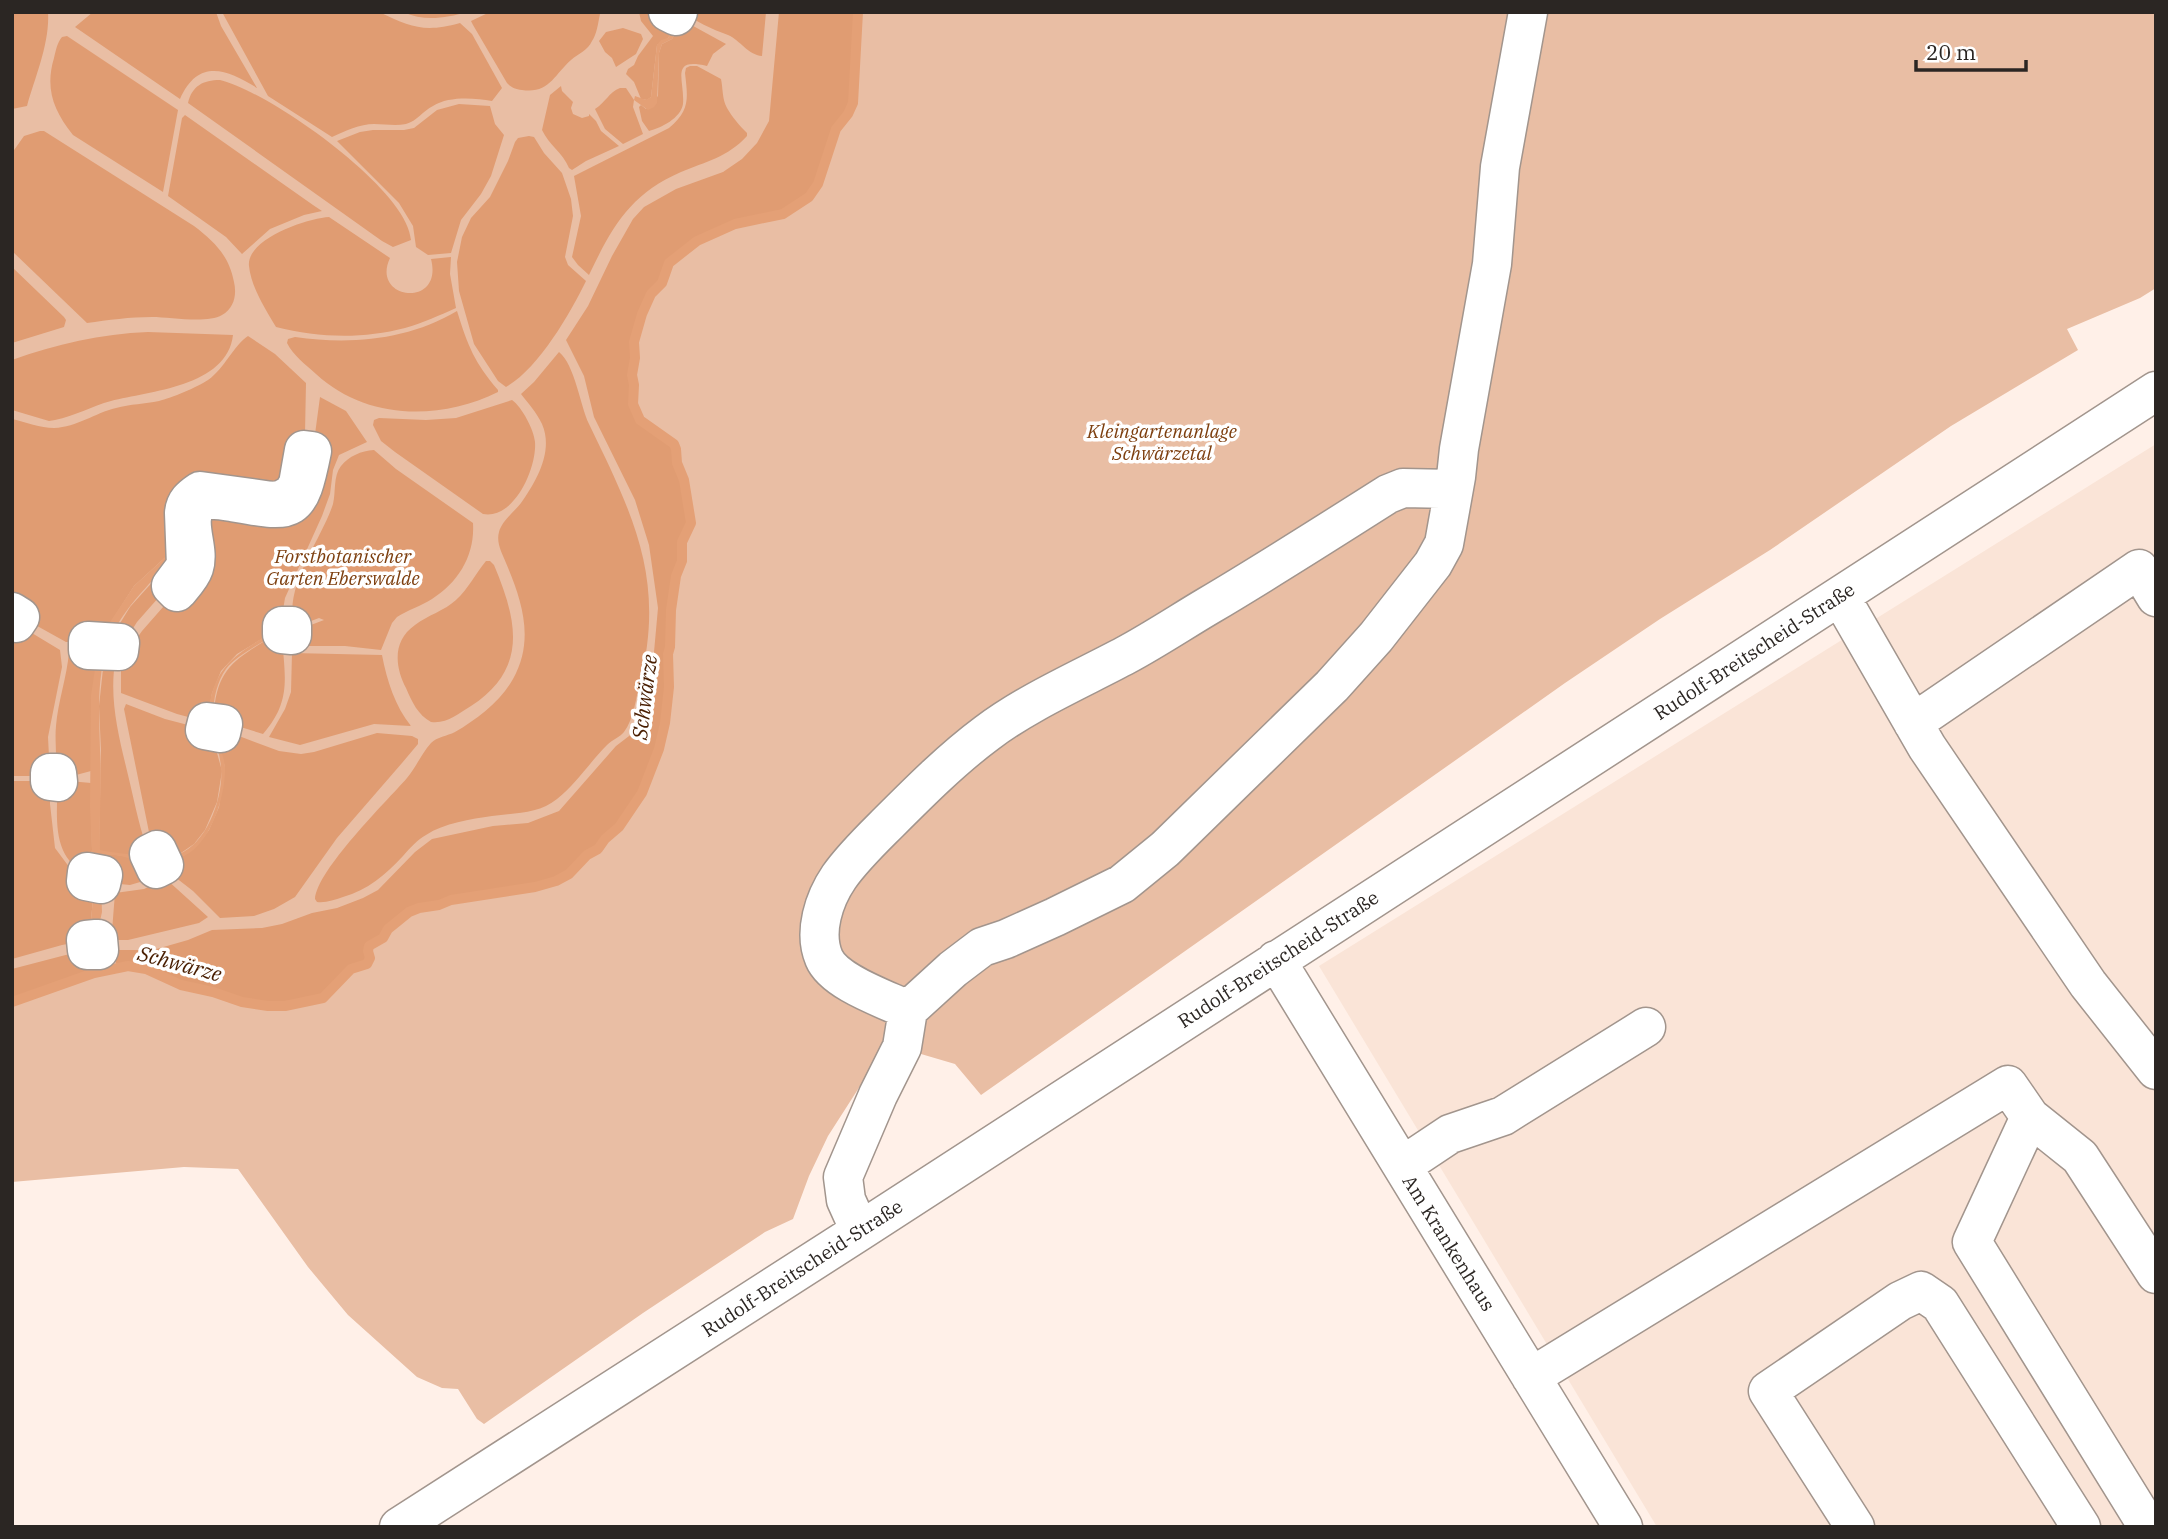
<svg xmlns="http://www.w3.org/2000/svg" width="2168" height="1539" viewBox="0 0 2168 1539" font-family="'IBM Plex Serif',serif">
	<rect width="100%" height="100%" fill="#fff0e8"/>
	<!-- built -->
	<path fill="#fae4d7" d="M2156,444V1527H1657L1319,966Z"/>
	<!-- green -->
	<path fill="#e9bea4" d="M12,12H2156V288L2140,298L2067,329L2078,350L1951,426L1770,550L1660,619L1565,683L981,1095L955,1064L887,1044L828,1136L809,1176L793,1219L765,1232L643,1313L484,1424L477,1419L458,1389L442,1388L417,1377L348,1315L308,1267L238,1169L184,1167L12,1182Z"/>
	<!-- forest -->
	<path fill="#e09c72" d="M12,12H48C50,43 35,77 27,106L12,109Z
		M93,12H216L221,26L257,88C227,69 198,58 180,99L75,27Z
		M222,12H379C411,27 424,33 460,23L472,34L502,88L492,101C474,98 449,96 433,106C423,111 417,121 406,124C395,126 385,124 374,124C360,124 345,131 332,137L268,96Z
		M403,12H468C445,18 425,22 403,12Z
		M490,12H600V14C598,23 597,34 592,41C588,50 578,54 571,60C554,75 549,94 522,90C515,89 512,88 507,83L473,25L471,21Z
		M639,12H668L673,30L668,38L657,45L651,97L647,100L641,99L634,82L626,74L628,69L634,65L638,56L653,36L641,21Z
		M681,12H766L762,56C748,55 740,40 728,35C711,29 696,21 681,12Z
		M779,12H858L855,46L853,103L848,114L836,129L825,159L823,172L813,193L800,205L783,214L735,224L693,244L669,263L662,283L651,294L647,303L634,342L635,358L632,375L634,385L633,404L640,420L674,444L676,449L677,463L684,480L691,523L682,542V561L676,576L671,610L670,647L668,654L669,687L665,723L659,749L642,793L619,827L605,839L598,849L587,855L569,874L556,881L535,887L451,900C438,907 421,905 408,913C397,921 391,927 384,937C381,941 374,943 369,946L368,951L370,958L367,964L351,969L323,998L309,1002L273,1007L242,1002L213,992L181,985L146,969L118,967L114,959L112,961L113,969L102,971L98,966L99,950H153L188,940L212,930L262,928L282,924L312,913L337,908L363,898L378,890L415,852L432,839L493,826L528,823L559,811L616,746L633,733L652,674L658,608L649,545L635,500L594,417L584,376L566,340L588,306L612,256L633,219L644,207L676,189L723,172L742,159L757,143L769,121Z
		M675,16L726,44L713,54L707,66C669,57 685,80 683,104C681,118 661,128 649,131L642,121L639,107L641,105L646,109L658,96L659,53L662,44L672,39L677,31Z
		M623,28L641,34L643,39L636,54L616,67L612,58L605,52L599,41L606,32Z
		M67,36L178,110L163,192L73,135C53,110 45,88 54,58C56,50 57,43 62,37Z
		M690,66H697L721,79C723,88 722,99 727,108C732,117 740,126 747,133V136C728,157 705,162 681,172C630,194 612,227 589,275L578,265L572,257L581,216L574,176L669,128C690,110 688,99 685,73L686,68Z
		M220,80C268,91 408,189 411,240L393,247L382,241L188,103C192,86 203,80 220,80Z
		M561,86L562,91L573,102L571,108L573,114L582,118L589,116V114L596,121L601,131L619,146L586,161L572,170L569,168C563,153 549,145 542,130L550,95Z
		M620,88H626L634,100L633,107L643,134L623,144L605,129L595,109C606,102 609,92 620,88Z
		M459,104L490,106L495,124L504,135L491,176L481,194L461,220L451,253L428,255L416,247L413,226L399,203L337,141L360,132L373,130H404L414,128L437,110Z
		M185,115L313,205L322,211L304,215L270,229L242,254L226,237L168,196L182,118Z
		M40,131H44L194,226C215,242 229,256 234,282C237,295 234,308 222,315C207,324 170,317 152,317C130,317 108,320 87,323L12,251V153L24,136Z
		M529,136L534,137L544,153L562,173L571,199L573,216L565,257L568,265L586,281C570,314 538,369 506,387L498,381L474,344L459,291L457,262L462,237L471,218L490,197L508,161L515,142L518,138Z
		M329,217L390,258C370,300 444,309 431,259L451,257L450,274L456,308C440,315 423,323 405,328C363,339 319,338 276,327C266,310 251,287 249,266C246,239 308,218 329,217Z
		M12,267L64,317L66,320L64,327L12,343Z
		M457,311C468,346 474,362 498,390V392C439,421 366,420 316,374C306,365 293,355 287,343L288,339L295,337C351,345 408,340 457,311Z
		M148,332L233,335C227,387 149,391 111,401C92,406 75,416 55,420L49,421L12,410V360C56,344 101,334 148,332Z
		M248,336L275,354L306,383L305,433L298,484L220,493L170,553L134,586L98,642H66L12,612V419C26,422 40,428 54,428C77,427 95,413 116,408C130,404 145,404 159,401C171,398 198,387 208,380C225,368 233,346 248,336Z
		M559,352C575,365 580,405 589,424C633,515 666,579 640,682C636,697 634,719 624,732C620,737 612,740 607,745C590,762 576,784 557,799C539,814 514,813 492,816C471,819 444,823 426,835C417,840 410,848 403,856C385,875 368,890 343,897C334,900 326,903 317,902L315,899C317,870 386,802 407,778C416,767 422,753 431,743C437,737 447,736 455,732C477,719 500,702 513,679C535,640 522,601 506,563C502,553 496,543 499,532C502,521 514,512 521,503C536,482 554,451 542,424C537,413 528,403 521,394L534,382Z
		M320,397L346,411L367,442L339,455L333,470L330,494L322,516L285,598L282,616L273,632L237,654L221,671L212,693L207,722L177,714L121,693V671L130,648L142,631L185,582L192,513L271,510L313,449Z
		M512,400C522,407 534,430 535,442C537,468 514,520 483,514L395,452L381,441L373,425L374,420L379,418L426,420L456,418Z
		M374,450L396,469L473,523C475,555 459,582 432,599C421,606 408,610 397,617L392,623L381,650L345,646H291L303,628L324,620L319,618L295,627C282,588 321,541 333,504C336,492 333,476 341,466C349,456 361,451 374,450Z
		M486,561H490L494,565C517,620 529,668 471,706C458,714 447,724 431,722C418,715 412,702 406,688C395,667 392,641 415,625C428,615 444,611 456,600C469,588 475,574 486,561Z
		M156,578L159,597L137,622L125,641L111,638L130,607Z
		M12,621L60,650L62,667L48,737L50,776H12Z
		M282,634C284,675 293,700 263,734L234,725L214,711C218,665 239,658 274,635Z
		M98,650L91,723V771L76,775L56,755C56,746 55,736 56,726C58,701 67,677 69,652Z
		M292,653L382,655C387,681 395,706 411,726L374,724L300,745L269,737L285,709L291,692Z
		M116,657C108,697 119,737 128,775C135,804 140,832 151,859L99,851L101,751L99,706L103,669Z
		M126,704L165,719L211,731L222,771L217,802L205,830L194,844L178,855L157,850L149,832L124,709Z
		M215,732L239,736L279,751L301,754L314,752L377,733L412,736L418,739V744L402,763L337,838L295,897L274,909L254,916L220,918L193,891L175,877L180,858L200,842L209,830L219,807L225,767Z
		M58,780L91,783L92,850L89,873C50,861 57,813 58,780Z
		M12,781H50V804L55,848L93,899L89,940L62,945L12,959Z
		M108,854L125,856L142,861L147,880L130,885L120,884L100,856Z
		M166,879L208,917L199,923L128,940H113L112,931L115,893L144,889Z
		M81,951L89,969L86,973L78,978L12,1002V969Z"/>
	<!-- water -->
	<path fill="#e4a076" d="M673,30L677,31L672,39L662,44L659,53L657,103L654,107L648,110L634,100L635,96L646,100L651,97L657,45L661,40L668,38Z
		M185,546C160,574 127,602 111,637C96,671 99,713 100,749C102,782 99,817 100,850C115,853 166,860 179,854C208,843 224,795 221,767C219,741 204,721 212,693C222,660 243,652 269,633L274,635C260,644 236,656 226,669C214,686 211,711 215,731C217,743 224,754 225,767C226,795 210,849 179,858C169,860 152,862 142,861C127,859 116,852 100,856L102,912L100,921L89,940L93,899L89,873L92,850L90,807L91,695L100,637L134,586L170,553Z"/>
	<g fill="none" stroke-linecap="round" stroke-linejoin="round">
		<!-- stream -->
		<path stroke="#e4a076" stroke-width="10" d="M12,1002L94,973L128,966L146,969L181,985L213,992L242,1002L268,1006H285L323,998L351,969L367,964L370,958L368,951L369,946L383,938L388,929L409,912L419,908L439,905L451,900L535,887L556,881L569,874L587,855L598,849L605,839L619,827L642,793L659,749L665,723L669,687L668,654L670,647L671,610L676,576L682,561V542L691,523L684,480L677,463L676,449L674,444L640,420L633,404L634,385L632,375L635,358L634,342L642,314L651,294L662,283L669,263L697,241L735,224L783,214L809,197L818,184L836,129L848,114L853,103L858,12"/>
		<!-- minor casing -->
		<g stroke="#a2958d" stroke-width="41">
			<path id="minor" d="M668,12L676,16L678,12
				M304,450L312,451C299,516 294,513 232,502C221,500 210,498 199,501C182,522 201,546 194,568C191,577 183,585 177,592L171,586L186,566L184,513C185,502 191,497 200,491L272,501L281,500L292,494L298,484Z
				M1840,596L1927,747L2088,984L2156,1070
				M12,612L20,617L16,623L12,621
				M282,626H292V635L282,634Z
				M88,641L120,643L119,651L88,650Z
				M207,722L223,724L221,733L205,730Z
				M1913,723L2139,569L2156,597
				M50,773H57L58,782L50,781Z
				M157,850L164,865L156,869L149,854Z
				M87,872L103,875L101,884L86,881Z
				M96,939H98L99,950H87L86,940Z
				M1276,960L1623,1527
				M908,1010C885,999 834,982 824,958C813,932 824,899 839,877C853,857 872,839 889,822C920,791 952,759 987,733C1028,702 1081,679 1126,655C1154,640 1181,622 1208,606C1269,570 1328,532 1388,494L1403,488L1453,489
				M2030,1117L1972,1242L2148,1527
				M1402,1166L1450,1134L1503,1116L1646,1027
				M860,1231L846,1200L843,1177L878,1095L902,1047L908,1010L953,969L982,947L1006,939L1055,917L1122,884L1165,849L1332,686L1376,637L1433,564L1444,544L1456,477L1459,449L1492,264L1500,167L1528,12
				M1531,1377L2008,1085L2030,1117L2080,1157L2156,1274
				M399,1527L860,1231L2156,391
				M1855,1527L1768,1391L1900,1301L1921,1291L1940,1304L2081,1527"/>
		</g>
		<!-- minor -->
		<use href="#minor" stroke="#fff" stroke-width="38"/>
	</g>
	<g text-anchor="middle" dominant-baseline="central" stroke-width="7" stroke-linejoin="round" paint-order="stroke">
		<!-- park labels -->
		<g font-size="19" font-style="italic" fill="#7d3f0f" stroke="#fff">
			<text x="1162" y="431">Kleingartenanlage<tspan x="1162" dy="22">Schwärzetal</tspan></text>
			<text x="343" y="556">Forstbotanischer<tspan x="343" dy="22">Garten Eberswalde</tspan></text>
		</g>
		<!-- street labels -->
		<g font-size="19" fill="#2b2623" stroke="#fff">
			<text transform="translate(1754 651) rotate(-33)">Rudolf-Breitscheid-Straße</text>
			<text transform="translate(1278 959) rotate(-33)">Rudolf-Breitscheid-Straße</text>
			<text transform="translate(1449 1243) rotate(58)">Am Krankenhaus</text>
			<text transform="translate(802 1268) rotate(-33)">Rudolf-Breitscheid-Straße</text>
		</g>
		<!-- water labels -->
		<g font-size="21" font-style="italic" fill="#481d00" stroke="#fff">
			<text transform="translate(644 697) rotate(-83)">Schwärze</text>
			<text transform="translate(180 963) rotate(15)">Schwärze</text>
		</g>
	</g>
	<!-- border -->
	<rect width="2168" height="1539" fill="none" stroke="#2b2623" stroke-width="28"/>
	<!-- scale -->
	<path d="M1916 60v10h110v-10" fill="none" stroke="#2b2623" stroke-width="3.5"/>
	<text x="1926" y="60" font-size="21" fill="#2b2623" stroke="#ffffff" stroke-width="5" paint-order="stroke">20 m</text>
</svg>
